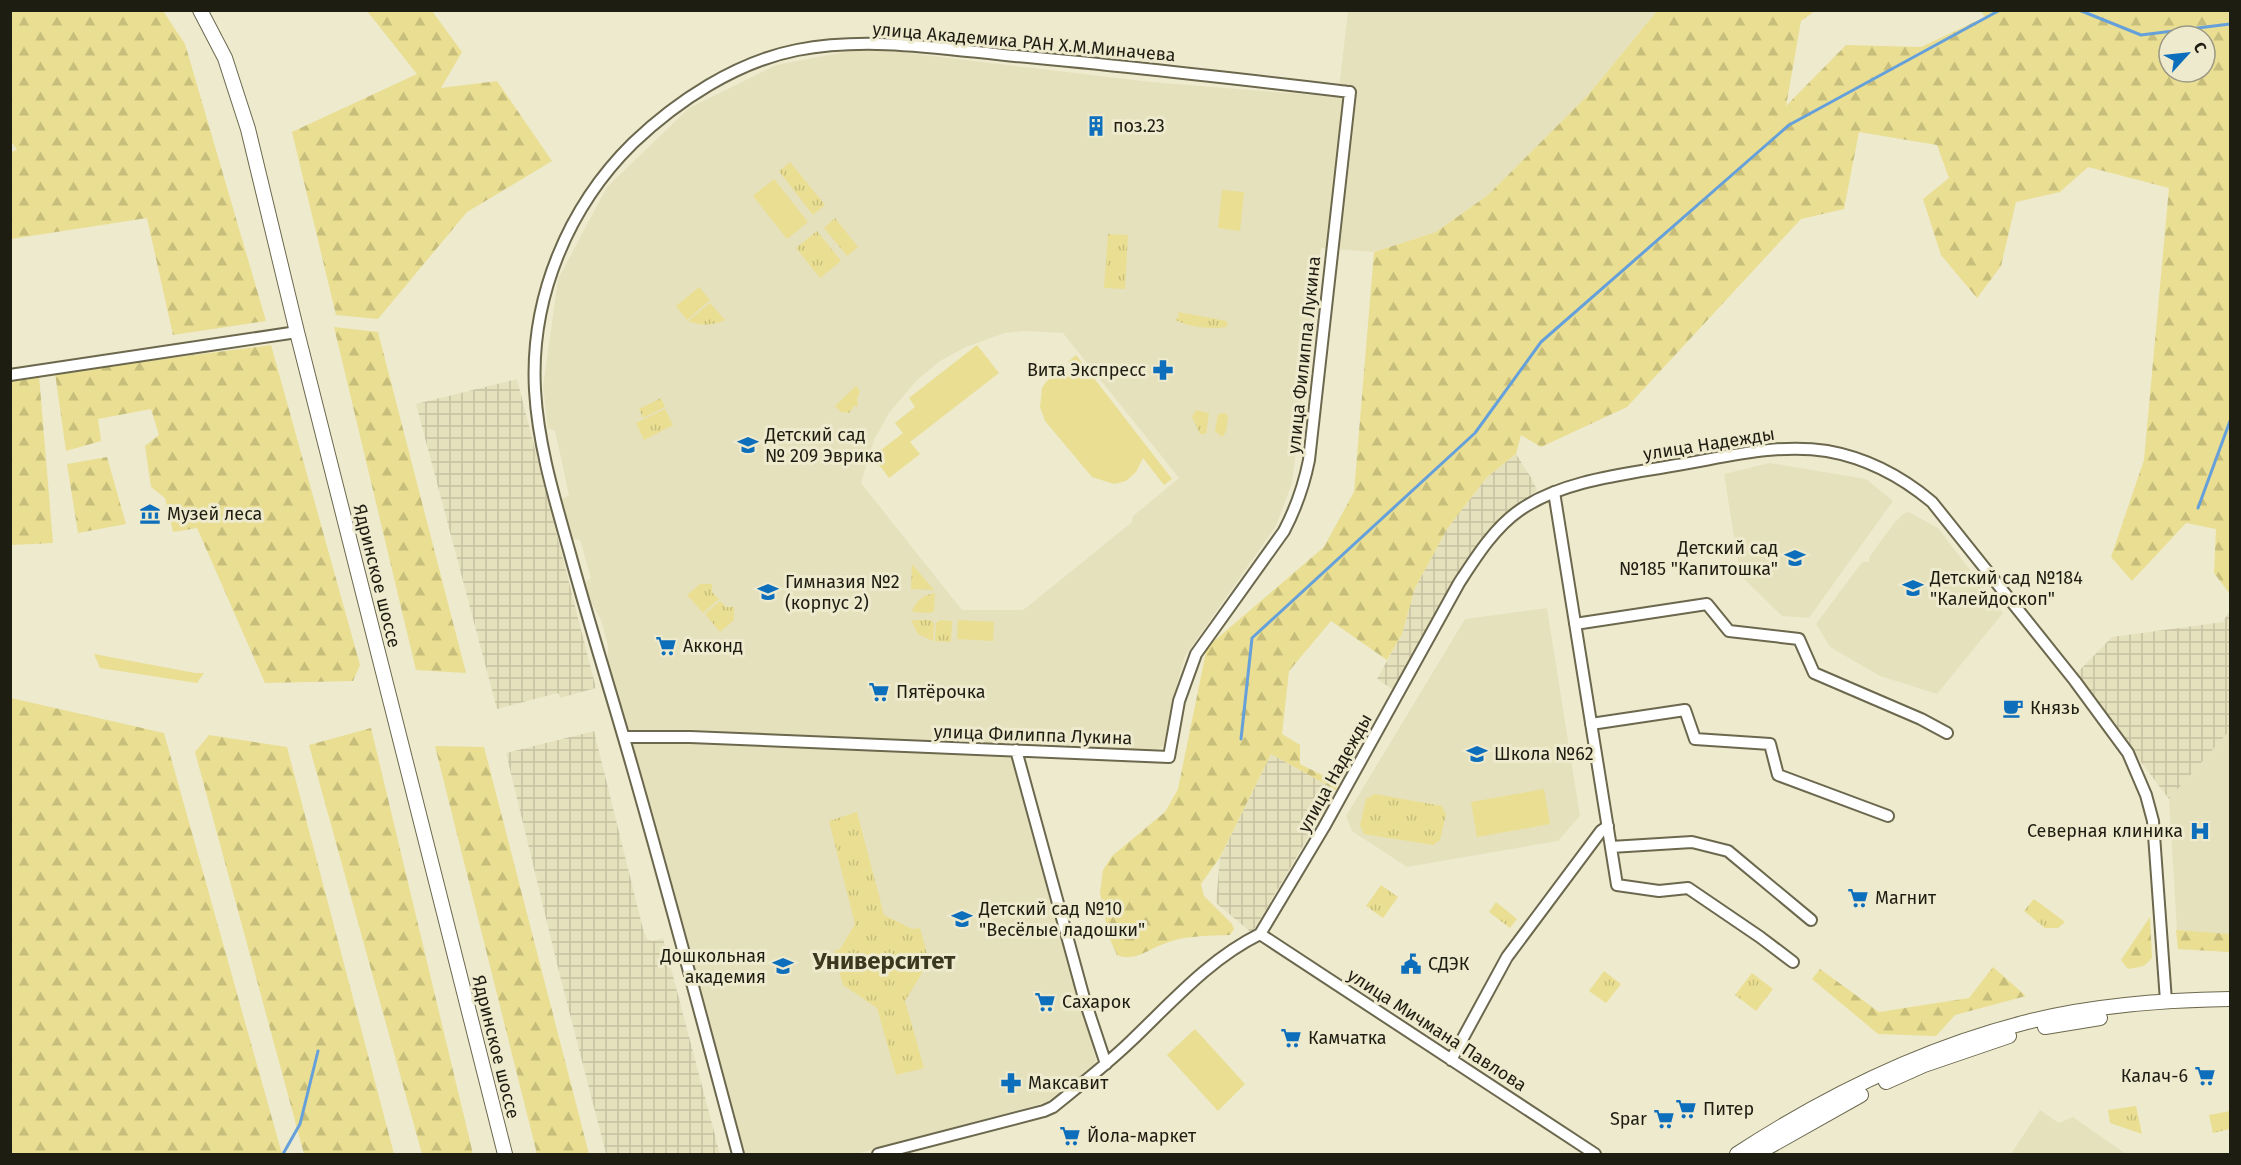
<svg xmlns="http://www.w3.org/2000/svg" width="2241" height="1165" viewBox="0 0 2241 1165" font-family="'Fira Sans',sans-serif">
	<defs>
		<pattern id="industrial-grid" width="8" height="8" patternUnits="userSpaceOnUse" patternTransform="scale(1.5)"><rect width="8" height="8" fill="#e6e1bd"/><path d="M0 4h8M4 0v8" fill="none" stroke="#c5c1a1"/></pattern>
		<pattern id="forest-firs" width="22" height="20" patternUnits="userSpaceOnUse" patternTransform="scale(1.5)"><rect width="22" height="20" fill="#e9de91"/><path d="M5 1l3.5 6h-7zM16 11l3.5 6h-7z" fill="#c7be7c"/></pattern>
		<pattern id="park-tufts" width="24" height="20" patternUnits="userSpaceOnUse" patternTransform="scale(1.5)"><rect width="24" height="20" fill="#e9de91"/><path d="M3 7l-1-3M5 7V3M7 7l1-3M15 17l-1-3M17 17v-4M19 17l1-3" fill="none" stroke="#c7be7c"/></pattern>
	</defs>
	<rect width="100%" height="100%" fill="#eeeace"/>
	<!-- built -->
	<path fill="#e6e1bd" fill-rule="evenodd" d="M1348,11H1657L1588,95L1488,195L1436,232L1374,252L1321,248L1292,483L1276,526L1185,656L1174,695L1168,742L1152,754L1016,745L1096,1060L1094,1065L1047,1102L856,1154H742L635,751L608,664V646L601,620L591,602L585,582L591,578L580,540L572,539L562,499L569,495L555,431L548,428L543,387L558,279L607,187L689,108L776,65L866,48L1151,82L1338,97ZM1024,331L1063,333L1179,478L1133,516L1132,522L1027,607L1022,610H962L861,483L874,440L889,413L917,380L940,361L966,347L1005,333Z
		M1770,463L1866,479L1893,501L1809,618L1782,616L1740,575L1724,474Z
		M1909,512L1938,528L2003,613L1937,694L1880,676L1830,647L1816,624L1862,562H1869V557L1895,522L1903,514Z
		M1547,608L1580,816L1558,841L1407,867L1352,831L1346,816L1465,619Z
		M2230,730V952L2178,949L2169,799Z
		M2040,1110L2059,1123L2073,1117L2126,1154H2011Z"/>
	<!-- industrial -->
	<path fill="url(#industrial-grid)" d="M517,379L596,688L560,698L558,693L497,709L416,404Z
		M1516,454L1532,479L1537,490L1491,527L1453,586L1395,691L1377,679L1402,634L1415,588L1447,529L1487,477Z
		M2230,610V730L2169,799L2075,675L2112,637L2223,622Z
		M594,731L643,929L647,939L653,941L663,938L720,1154H606L559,972L506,753Z
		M1271,754L1336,790L1252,933L1216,903L1220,858Z"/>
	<!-- grass -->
	<path fill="#e9de91" d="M774,179L808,222L787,239L753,196Z
		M1222,190L1244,192L1240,231L1218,228Z
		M699,287L710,300L687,320L676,306Z
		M977,345L999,373L910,442L920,454L889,478L877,462L881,450L903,433L895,423L915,407L909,398Z
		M1076,355L1172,479L1164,485L1143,458L1136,472L1126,481L1114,484L1092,477L1045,421L1040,407L1042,388L1046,382L1056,374L1075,372L1068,362Z
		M958,620L994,622L993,641L957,639Z
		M94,654L195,673H204L197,683L100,668Z
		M1544,789L1550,824L1477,837L1471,802Z
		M1195,1029L1245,1084L1218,1111L1167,1055Z"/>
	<!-- forest -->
	<path fill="url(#forest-firs)" fill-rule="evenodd" d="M11,10L163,11L185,44L266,321L173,335L147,218L11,239V152L17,150L10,140Z
		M367,11H432L462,52L441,88L497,81L552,161L467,212L378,319L336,315L292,132L417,74Z
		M1657,11H1815L1801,21L1786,106L1846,45L1921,47L1985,17L1981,11H2230V594L2214,573L2216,529L2186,523L2132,581L2111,557L2144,460L2169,188L2088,167L2060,192L2016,202L2001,266L1977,298L1941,255L1923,199L1949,178L1937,145L1859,132L1844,209L1801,219L1627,407L1541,447L1521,435L1516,454L1487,477L1447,529L1415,588L1402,634L1387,660L1331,621L1289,671L1282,734L1300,745V764L1340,784L1336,790L1271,754L1220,857L1201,884L1204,896L1232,924L1234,929L1230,935C1207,936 1183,935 1161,945C1146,951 1133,962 1117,955L1109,937L1100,893L1103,870L1112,856L1165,812L1178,789L1207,647L1324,547L1354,492L1374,252L1436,232L1488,195L1588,95ZM2169,36H2205V72H2169Z
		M334,327L378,332L466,673L416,670Z
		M271,345L360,665L353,681L265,683L197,528L173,532L165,498L151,487L145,446L159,435L151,409L98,419L101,441L66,451L55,373Z
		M39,376L53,543L11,545L10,380Z
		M107,457L126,524L78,533L67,464Z
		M11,698L164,733L282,1154H11Z
		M371,728L473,1154H422L309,745Z
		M209,735L287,747L394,1154H304L195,752Z
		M435,746L484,747L589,1154H537Z
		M2150,917L2152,958L2144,966L2128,969L2121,960Z
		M2176,930L2230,934V952L2178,949Z
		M1993,967L2026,996L1955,1015L1936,1036L1878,1034L1812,979L1820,969L1879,1012L1969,998Z"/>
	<!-- park -->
	<path fill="url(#park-tufts)" d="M790,162L825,205L813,215L779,171Z
		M835,218L858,247L847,256L824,228Z
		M817,231L841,261L820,278L796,248Z
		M1108,234L1128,235L1125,289L1104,288Z
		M710,303L725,320C712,326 701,326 688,321Z
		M1178,312L1227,321V327C1208,329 1193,328 1175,320L1179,316Z
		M856,386L860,391L857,399L858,406H854L849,413L841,412L835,406Z
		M661,398L665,407L643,418L639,409Z
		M665,409L673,425L644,440L636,423Z
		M1196,410L1209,413L1206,434H1200L1192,417Z
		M1218,414L1225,413L1228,416L1226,432L1222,437L1215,431Z
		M912,564L934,590L911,589Z
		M700,584H712V592L719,599L703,613L687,595Z
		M935,593L934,611L930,613L912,612C915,601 923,595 935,593Z
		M720,601L726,607H734V620L720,632L705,614Z
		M911,620H930L934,623L933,641L918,634Z
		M940,620L952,621L951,642L935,641L936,623Z
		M1375,794L1442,806L1446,815L1440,840L1433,845L1364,834L1360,825L1366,799Z
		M857,812L884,915L912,929L920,928L929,961L905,1001L924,1068L896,1075L877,1008L843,985L834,951L840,949L855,924L829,821Z
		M1381,885L1398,897L1383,918L1366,906Z
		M2034,899L2065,922L2058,928H2045L2024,911Z
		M1496,902L1517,919L1510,928L1489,912Z
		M1604,971L1621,984L1606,1003L1589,991Z
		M1752,973L1773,989L1756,1011L1735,995Z
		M2136,1106L2142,1134L2110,1123L2108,1110Z
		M2230,1111V1129L2213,1133L2209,1115Z"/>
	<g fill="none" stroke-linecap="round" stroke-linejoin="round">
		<!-- stream -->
		<path stroke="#65a0db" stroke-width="3" d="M2079,10L2141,35L2230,24
			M2198,508L2230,421
			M1241,739L1252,638L1475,433L1541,342L1789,125L2000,10
			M283,1154L300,1124L318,1051"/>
		<!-- minor casing -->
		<g stroke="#6b684e" stroke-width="14">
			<path id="minor" d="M10,375L297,332
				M1554,492L1617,885L1659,891L1688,888L1760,937L1793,962
				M1575,624L1707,604L1729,631L1799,639L1814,673L1921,719L1947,733
				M1591,724L1685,710L1695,739L1770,744L1778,775L1888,816
				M624,737H690L1169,757L1179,701L1196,654L1284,531C1296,508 1304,485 1309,460L1350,92C1238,79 1127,66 1015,56C943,49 869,36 797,50C736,62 677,101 633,143C568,207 530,298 535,390C538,444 554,497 569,550C588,620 610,689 630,759C668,891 703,1023 738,1154
				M1016,750L1084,998L1106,1064
				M1611,847L1692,842L1728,851L1811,920
				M1260,934L1324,827L1459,583C1476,557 1494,528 1520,510C1563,480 1627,474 1677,465C1726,457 1777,443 1827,451C1867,458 1901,476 1932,502L2075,681L2128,753L2146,795L2153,821L2166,1001
				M1260,934L1595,1154
				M1451,1060L1507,957L1601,831L1608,826
				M878,1154L1044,1111L1053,1107C1079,1086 1106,1065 1130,1042C1171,1003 1209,959 1260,934"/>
		</g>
		<!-- major casing -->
		<g stroke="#6b684e" stroke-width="16">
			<path id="major" d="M200,10L225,58L248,129L297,332L505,1154
				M2045,1027L2100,1018
				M1886,1082L1924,1065L2009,1036
				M1737,1154C1826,1096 1924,1048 2027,1022C2093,1005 2163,1000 2230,999
				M1756,1154L1861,1095"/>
		</g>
		<!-- minor -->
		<use href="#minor" stroke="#fff" stroke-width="10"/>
		<!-- major -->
		<use href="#major" stroke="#fff" stroke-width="14"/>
	</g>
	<!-- icons -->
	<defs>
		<g id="building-bare" transform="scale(1.62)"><path d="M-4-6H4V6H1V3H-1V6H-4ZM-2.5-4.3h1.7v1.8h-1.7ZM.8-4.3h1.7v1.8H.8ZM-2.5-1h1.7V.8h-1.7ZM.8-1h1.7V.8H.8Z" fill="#0d6ebb" stroke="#eeeace" stroke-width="2.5" paint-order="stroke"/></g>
		<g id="pharmacy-bare" transform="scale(1.62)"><path d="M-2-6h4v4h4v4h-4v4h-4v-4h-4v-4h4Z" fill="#0d6ebb" stroke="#eeeace" stroke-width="2.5" paint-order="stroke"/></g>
		<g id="school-bare" transform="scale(1.62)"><path d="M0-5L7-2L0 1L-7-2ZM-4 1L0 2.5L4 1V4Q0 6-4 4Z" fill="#0d6ebb" stroke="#eeeace" stroke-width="2.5" paint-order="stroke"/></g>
		<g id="museum-bare" transform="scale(1.62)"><path d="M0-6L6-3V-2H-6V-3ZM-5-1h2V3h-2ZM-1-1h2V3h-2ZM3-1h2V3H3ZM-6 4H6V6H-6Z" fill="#0d6ebb" stroke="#eeeace" stroke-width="2.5" paint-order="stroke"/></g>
		<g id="supermarket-bare" transform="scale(1.62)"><path d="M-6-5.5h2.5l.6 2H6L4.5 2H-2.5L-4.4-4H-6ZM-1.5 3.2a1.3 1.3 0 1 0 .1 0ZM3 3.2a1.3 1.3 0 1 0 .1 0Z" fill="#0d6ebb" stroke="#eeeace" stroke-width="2.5" paint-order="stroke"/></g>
		<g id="cafe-bare" transform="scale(1.62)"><path d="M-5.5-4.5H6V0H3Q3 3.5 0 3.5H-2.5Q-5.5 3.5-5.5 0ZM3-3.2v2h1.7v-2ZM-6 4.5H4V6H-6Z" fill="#0d6ebb" stroke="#eeeace" stroke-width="2.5" paint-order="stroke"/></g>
		<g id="hospital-bare" transform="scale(1.62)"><path d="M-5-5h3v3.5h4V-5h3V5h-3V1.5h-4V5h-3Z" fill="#0d6ebb" stroke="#eeeace" stroke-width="2.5" paint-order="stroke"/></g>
		<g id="civic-bare" transform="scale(1.62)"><path d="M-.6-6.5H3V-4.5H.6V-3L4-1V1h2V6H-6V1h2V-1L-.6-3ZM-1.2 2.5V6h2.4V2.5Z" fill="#0d6ebb" stroke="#eeeace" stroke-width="2.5" paint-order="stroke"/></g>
	</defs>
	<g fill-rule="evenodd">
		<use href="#building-bare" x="1096" y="126"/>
		<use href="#pharmacy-bare" x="1163" y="370"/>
		<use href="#school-bare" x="748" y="445"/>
		<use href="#museum-bare" x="150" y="514"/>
		<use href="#school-bare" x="1795" y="558"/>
		<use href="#school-bare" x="1913" y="588"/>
		<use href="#school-bare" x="768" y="592"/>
		<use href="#supermarket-bare" x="666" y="646"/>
		<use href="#supermarket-bare" x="879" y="692"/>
		<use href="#cafe-bare" x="2013" y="708"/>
		<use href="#school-bare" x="1477" y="754"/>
		<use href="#hospital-bare" x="2200" y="831"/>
		<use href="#supermarket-bare" x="1858" y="898"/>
		<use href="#school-bare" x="962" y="919"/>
		<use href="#civic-bare" x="1411" y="964"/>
		<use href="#school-bare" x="783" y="966"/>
		<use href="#supermarket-bare" x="1045" y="1002"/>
		<use href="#supermarket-bare" x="1291" y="1038"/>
		<use href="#supermarket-bare" x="2205" y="1076"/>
		<use href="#pharmacy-bare" x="1011" y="1083"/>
		<use href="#supermarket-bare" x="1686" y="1109"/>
		<use href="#supermarket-bare" x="1664" y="1119"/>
		<use href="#supermarket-bare" x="1070" y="1136"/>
	</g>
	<g text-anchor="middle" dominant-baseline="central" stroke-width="6" stroke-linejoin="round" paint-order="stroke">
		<!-- street labels -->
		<g font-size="18" fill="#1e1d12" stroke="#eeeace">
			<text transform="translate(1024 42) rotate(5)">улица Академика РАН Х.М.Миначева</text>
			<text transform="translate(1304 355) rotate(-84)">улица Филиппа Лукина</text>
			<text transform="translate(1709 444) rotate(-9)">улица Надежды</text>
			<text transform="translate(377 576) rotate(76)">Ядринское шоссе</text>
			<text transform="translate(1033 735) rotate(2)">улица Филиппа Лукина</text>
			<text transform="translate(1335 773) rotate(-61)">улица Надежды</text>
			<text transform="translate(1437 1030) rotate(33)">улица Мичмана Павлова</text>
			<text transform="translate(496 1047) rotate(76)">Ядринское шоссе</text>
		</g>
		<!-- poi labels -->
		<g font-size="18" fill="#1e1d12" stroke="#eeeace" text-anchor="start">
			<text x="1113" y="126">поз.23</text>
			<text x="1146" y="370" text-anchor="end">Вита Экспресс</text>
			<text x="765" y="435">Детский сад<tspan x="765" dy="21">№ 209 Эврика</tspan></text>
			<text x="167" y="514">Музей леса</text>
			<text x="1778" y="548" text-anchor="end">Детский сад<tspan x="1778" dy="21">№185 "Капитошка"</tspan></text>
			<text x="1930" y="578">Детский сад №184<tspan x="1930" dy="21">"Калейдоскоп"</tspan></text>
			<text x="785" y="582">Гимназия №2<tspan x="785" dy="21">(корпус 2)</tspan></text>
			<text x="683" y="646">Акконд</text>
			<text x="896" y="692">Пятёрочка</text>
			<text x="2030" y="708">Князь</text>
			<text x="1494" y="754">Школа №62</text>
			<text x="2183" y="831" text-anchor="end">Северная клиника</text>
			<text x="1875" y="898">Магнит</text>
			<text x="979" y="909">Детский сад №10<tspan x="979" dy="21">"Весёлые ладошки"</tspan></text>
			<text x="766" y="956" text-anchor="end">Дошкольная<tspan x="766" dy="21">академия</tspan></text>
			<text x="1428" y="964">СДЭК</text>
			<text x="1062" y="1002">Сахарок</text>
			<text x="1308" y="1038">Камчатка</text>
			<text x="2188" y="1076" text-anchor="end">Калач-6</text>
			<text x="1028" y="1083">Максавит</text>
			<text x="1703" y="1109">Питер</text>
			<text x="1647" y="1119" text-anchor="end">Spar</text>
			<text x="1087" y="1136">Йола-маркет</text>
		</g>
		<!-- district labels -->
		<g font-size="24" font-weight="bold" fill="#3b3820" stroke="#eeeace">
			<text x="884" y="961">Университет</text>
		</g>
	</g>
	<!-- border -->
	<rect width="2241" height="1165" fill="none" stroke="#1e1d12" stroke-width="24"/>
	<!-- north arrow -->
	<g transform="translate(2187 54) rotate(63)"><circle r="28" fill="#eeeace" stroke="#9b9883" stroke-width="1.5"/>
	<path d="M0-4.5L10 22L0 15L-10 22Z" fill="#0d6ebb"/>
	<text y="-9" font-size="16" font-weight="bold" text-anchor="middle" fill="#1e1d12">С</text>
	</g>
</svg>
